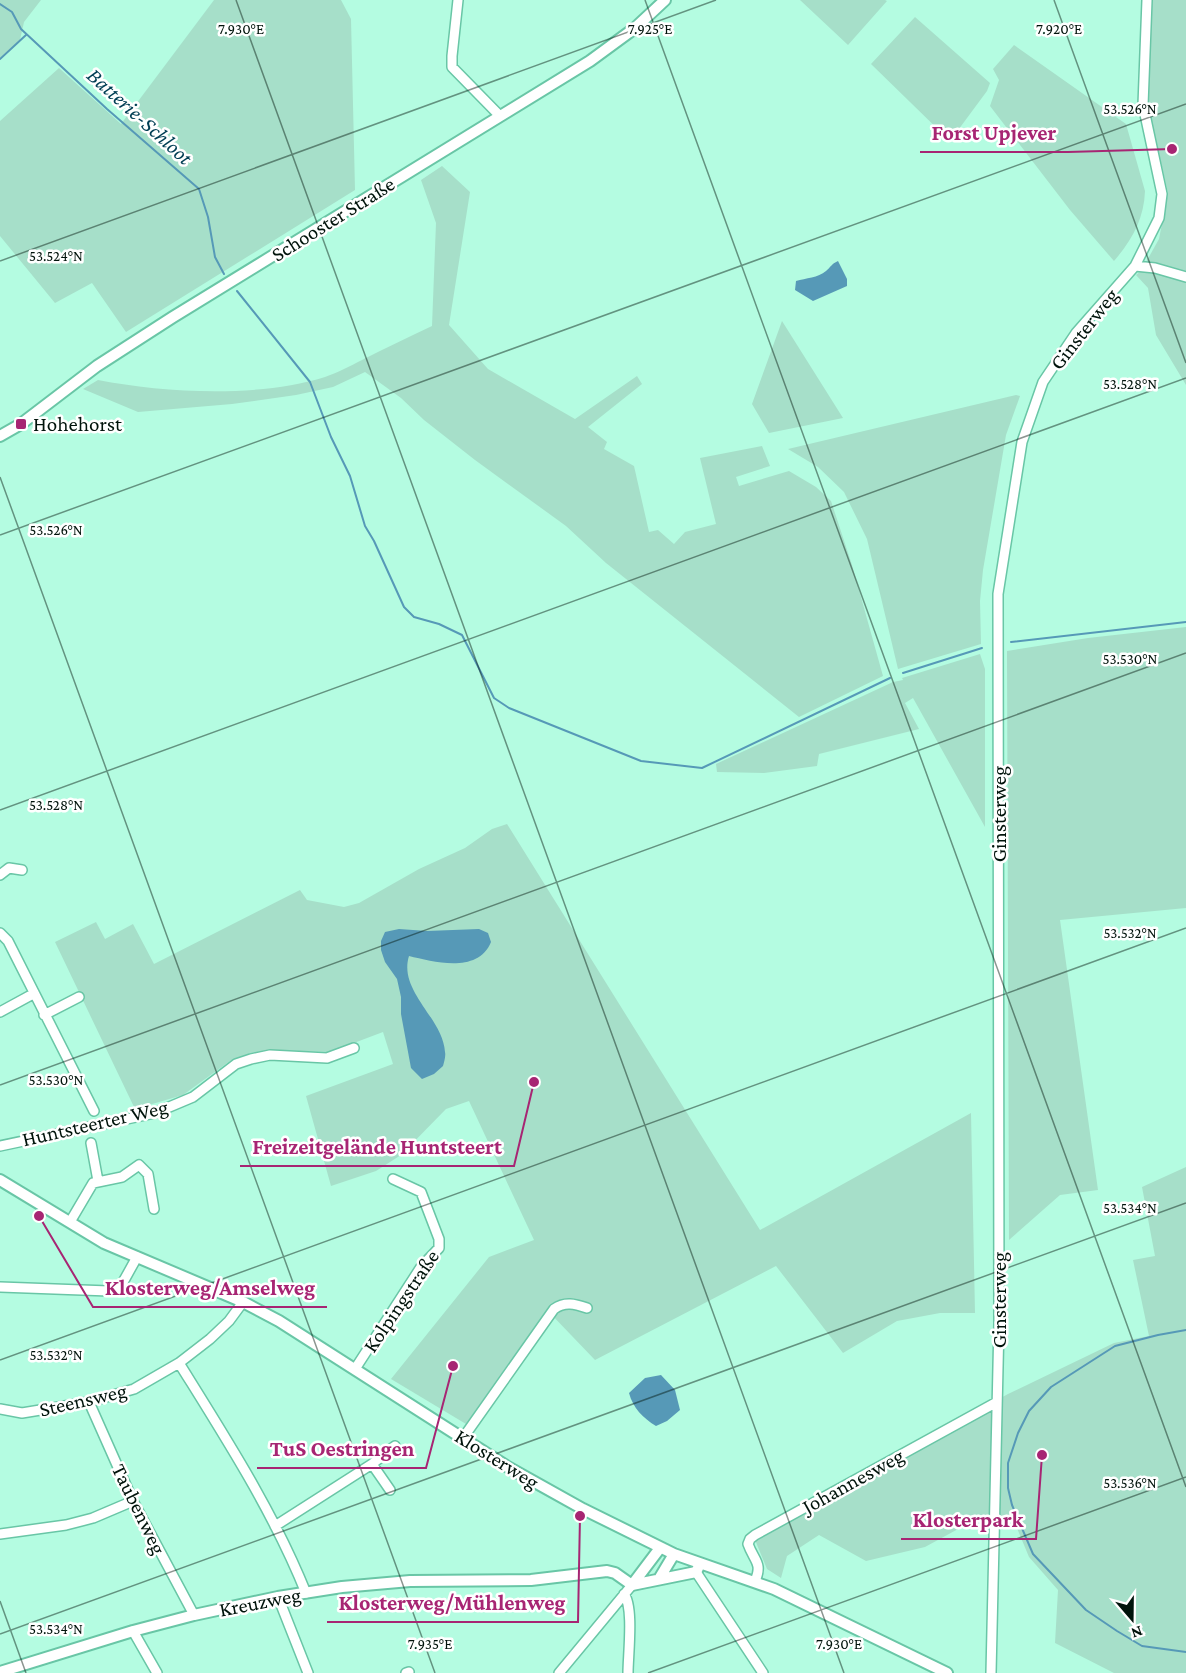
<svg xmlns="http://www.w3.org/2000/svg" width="1186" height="1673" viewBox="0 0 1186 1673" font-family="'Crimson Pro',serif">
	<rect width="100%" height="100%" fill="#b4fce1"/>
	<!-- green -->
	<path fill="#a6dfc9" d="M0,0H41L24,22L20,40L0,58Z
		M214,0H341L351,19L355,190L126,332L92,283L55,303L0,236V121L59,68L121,124Z
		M800,0H885L887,1L848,45Z
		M1144,0H1186V385L1156,335L1148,288L1136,275L1141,271L1159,239L1168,193L1148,105Z
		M915,17L990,83L987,91L950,141L871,64Z
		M1014,45L1126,124L1145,191C1144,219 1132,240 1114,261L1070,210L990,106L999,80L993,69Z
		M442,166L470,192L449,325L488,369L575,419L637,376L642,384L588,427L607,442L604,449L634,466L649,532L658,530L674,544L685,532L716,524L700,458L762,446L770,466L736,477L739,486L789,471L816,487L831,501L852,565L883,676L799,717L606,563L566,526L475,460L424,420L401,398L365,372L333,387L296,395L232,404L138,412L83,389L98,380C165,393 258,398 325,377C337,373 350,366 362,360C385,348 409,337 432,326L436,223L421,180Z
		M782,321L843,418L769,433L752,404Z
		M1016,395L1020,396L1006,435L983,570L980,601L981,644L898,669L867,539L844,492L818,467L788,449Z
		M1186,627V908L1060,920L1098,1190L1060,1195L1009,1240L1007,651L1088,638Z
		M980,654L985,669V827L913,698L905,703L919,729L819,754L817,766L764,773L717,772L716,764L893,682L903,680L902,678Z
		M507,824L760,1230L971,1113L975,1313H940L897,1321L843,1353L776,1266L595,1360L548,1311L466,1424L391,1379L489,1257L534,1240L469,1101L446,1109L401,1155L376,1171L331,1186L306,1096L393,1064L383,1032L330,1052L271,1050L251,1053L230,1061L183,1095L135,1109L55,942L96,922L105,939L133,924L154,964L300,890L307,900L344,907L359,903L419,869L465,848L492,829Z
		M1186,1167V1673H1114L1055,1643L1058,1590L1029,1557L1012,1516L971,1522L925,1547L866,1561L819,1535L787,1556L781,1578L767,1569L753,1535L1008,1394L1114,1343L1149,1336L1133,1260L1155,1256L1142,1187Z"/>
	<!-- water -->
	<path fill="#5699b7" d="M838,261L847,279V286L813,301L795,290L796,281C806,278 818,278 826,271C831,267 831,264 838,261Z
		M399,929L427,931L479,929L488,933L491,942C478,974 434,962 409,956C398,991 443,1018 445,1052C446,1056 444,1062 443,1066L434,1074L422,1079L411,1068L401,1014V997L397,979L385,962L381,950V941L385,932Z
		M661,1375L675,1390L680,1410L667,1421L656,1426C643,1418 633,1408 629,1393L645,1378Z"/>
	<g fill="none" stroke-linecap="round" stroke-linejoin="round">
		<!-- stream -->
		<path stroke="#5699b7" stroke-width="2" d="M0,4L12,12L21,29L107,109L199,189L208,217L215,257L224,274
			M0,59L26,35
			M237,291L310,382L331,437L350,476L365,526L374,541L404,607L414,617L439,624L462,635L494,698L509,708L641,761L702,768L890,678
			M1011,642L1186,622
			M903,673L982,648
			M1186,1330L1158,1335L1115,1346L1051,1387L1029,1411L1018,1433L1008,1463V1488L1012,1505L1033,1554L1086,1610L1117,1631L1142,1646L1186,1652"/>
		<!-- minor casing -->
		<g stroke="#69c6a6" stroke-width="12">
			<path id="minor" d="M458,0L452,56V67L500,116
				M1135,266L1155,268L1186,277
				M0,875L9,868L22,870
				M0,933L8,941L94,1111
				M0,1012L33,994
				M44,1015L79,997
				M91,1143L98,1181
				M0,1146L155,1113L193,1097L236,1064L251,1059L270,1055L327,1058L354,1048
				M70,1222L93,1183L122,1177L139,1165L148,1174L154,1209
				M0,1287L109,1291L122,1284L137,1257
				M179,1363C225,1437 273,1511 306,1593
				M355,1369L421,1267L439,1248V1239L421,1192L393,1179
				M89,1402L133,1501L194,1615
				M0,1409L22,1413L89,1402L134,1389L179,1363L210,1339L229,1321L243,1302
				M463,1438L554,1309C565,1301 575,1304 587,1308
				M372,1464L395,1446
				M275,1526L372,1464L390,1490
				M0,1534L66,1525L93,1518L133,1501
				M696,1572L763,1673
				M755,1581C763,1563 754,1561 748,1544L750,1539L755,1535L997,1402
				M624,1594C634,1607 628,1655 628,1673
				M278,1597L308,1673
				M133,1631L157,1673
				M406,1673L409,1672
				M559,1673L632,1585
				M991,1673L999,1323L998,594L1022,442L1043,382L1076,333L1135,266L1159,218L1162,194L1143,105L1147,0"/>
		</g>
		<!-- tertiary casing -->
		<g stroke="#69c6a6" stroke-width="14">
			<path id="tertiary" d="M0,436L21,424L97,366L173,317L590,61L635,28L665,0
				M0,1180L104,1243L243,1302L279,1321L506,1466L583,1509L674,1554L774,1589L947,1673
				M659,1579L674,1554
				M632,1585L696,1572L700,1564
				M632,1585L660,1548
				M0,1672L133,1631L194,1615L278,1597L342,1587L410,1581L531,1580L607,1571L615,1573L632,1585"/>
		</g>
		<!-- minor -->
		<use href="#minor" stroke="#fff" stroke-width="9"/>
		<!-- tertiary -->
		<use href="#tertiary" stroke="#fff" stroke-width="10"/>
	</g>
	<!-- ticks -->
	<path fill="none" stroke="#00130b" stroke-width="1.5" stroke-opacity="0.45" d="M236,0L844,1673M645,0L1186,1487M1054,0L1186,363M0,261L716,0M0,477L435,1673M0,535L1186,104M0,810L1186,378M0,1085L1186,653M0,1360L1186,928M0,1601L26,1673M0,1634L1186,1203M648,1673L1186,1477"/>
	<!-- markers -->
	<rect fill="#a72573" stroke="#fff" stroke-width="2" x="15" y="418" width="12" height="12" rx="3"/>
	<g text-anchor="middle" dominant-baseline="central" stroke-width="5" stroke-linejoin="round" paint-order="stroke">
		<!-- street labels -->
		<g font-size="21" fill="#00130b" stroke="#fff">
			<text transform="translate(333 219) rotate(-32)">Schooster Straße</text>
			<text transform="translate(1084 329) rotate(-52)">Ginsterweg</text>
			<text transform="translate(999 814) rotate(-90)">Ginsterweg</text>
			<text transform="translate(95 1123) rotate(-13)">Huntsteerter Weg</text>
			<text transform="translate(999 1300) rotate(-90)">Ginsterweg</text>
			<text transform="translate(401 1301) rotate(-56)">Kolpingstraße</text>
			<text transform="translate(83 1400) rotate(-13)">Steensweg</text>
			<text transform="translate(497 1459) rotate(32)">Klosterweg</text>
			<text transform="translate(853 1481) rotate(-29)">Johannesweg</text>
			<text transform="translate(139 1509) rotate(64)">Taubenweg</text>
			<text transform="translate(260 1602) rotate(-11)">Kreuzweg</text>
		</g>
		<!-- poi labels -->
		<g font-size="21" fill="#00130b" stroke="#fff" text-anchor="start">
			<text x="33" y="424">Hohehorst</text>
		</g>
		<!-- water labels -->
		<g font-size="22" font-style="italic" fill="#013e54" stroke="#fff">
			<text transform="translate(140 116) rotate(42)">Batterie-Schloot</text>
		</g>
	</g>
	<g font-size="15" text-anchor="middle" fill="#00130b" stroke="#fff" stroke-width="5" stroke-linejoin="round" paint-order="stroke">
		<text x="241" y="34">7.930°E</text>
		<text x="650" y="34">7.925°E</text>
		<text x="1059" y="34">7.920°E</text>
		<text x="1130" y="114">53.526°N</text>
		<text x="56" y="261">53.524°N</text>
		<text x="1130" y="389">53.528°N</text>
		<text x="56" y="535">53.526°N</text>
		<text x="1130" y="664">53.530°N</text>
		<text x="56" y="810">53.528°N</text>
		<text x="1130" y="938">53.532°N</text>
		<text x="56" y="1085">53.530°N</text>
		<text x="1130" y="1213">53.534°N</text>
		<text x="56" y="1360">53.532°N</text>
		<text x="1130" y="1488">53.536°N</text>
		<text x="56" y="1634">53.534°N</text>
		<text x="430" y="1649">7.935°E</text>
		<text x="839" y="1649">7.930°E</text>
	</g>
	<!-- callouts -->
	<path fill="none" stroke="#a72573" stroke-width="2" d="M1172 149L1068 152H920M534 1082L514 1166H240M39 1216L93 1307H327M453 1366L426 1468H257M1042 1455L1036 1539H901M580 1516L578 1622H327"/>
	<g fill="#a72573" stroke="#fff" stroke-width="2">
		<circle cx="1172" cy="149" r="6"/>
		<circle cx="534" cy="1082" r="6"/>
		<circle cx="39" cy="1216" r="6"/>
		<circle cx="453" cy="1366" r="6"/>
		<circle cx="1042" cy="1455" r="6"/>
		<circle cx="580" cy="1516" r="6"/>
	</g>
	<g font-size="22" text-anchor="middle" font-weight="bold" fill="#a72573" stroke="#fff" stroke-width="5" stroke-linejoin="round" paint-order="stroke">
		<text x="994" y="140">Forst Upjever</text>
		<text x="377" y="1154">Freizeitgelände Huntsteert</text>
		<text x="210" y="1295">Klosterweg/Amselweg</text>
		<text x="342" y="1456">TuS Oestringen</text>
		<text x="968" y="1527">Klosterpark</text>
		<text x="452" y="1610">Klosterweg/Mühlenweg</text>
	</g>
	<!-- north arrow -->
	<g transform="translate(1132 1619) rotate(160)" stroke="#ffffff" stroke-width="4.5" paint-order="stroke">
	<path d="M0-4.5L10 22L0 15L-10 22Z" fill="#00130b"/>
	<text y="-9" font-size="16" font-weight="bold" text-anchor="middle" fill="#00130b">N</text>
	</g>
</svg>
